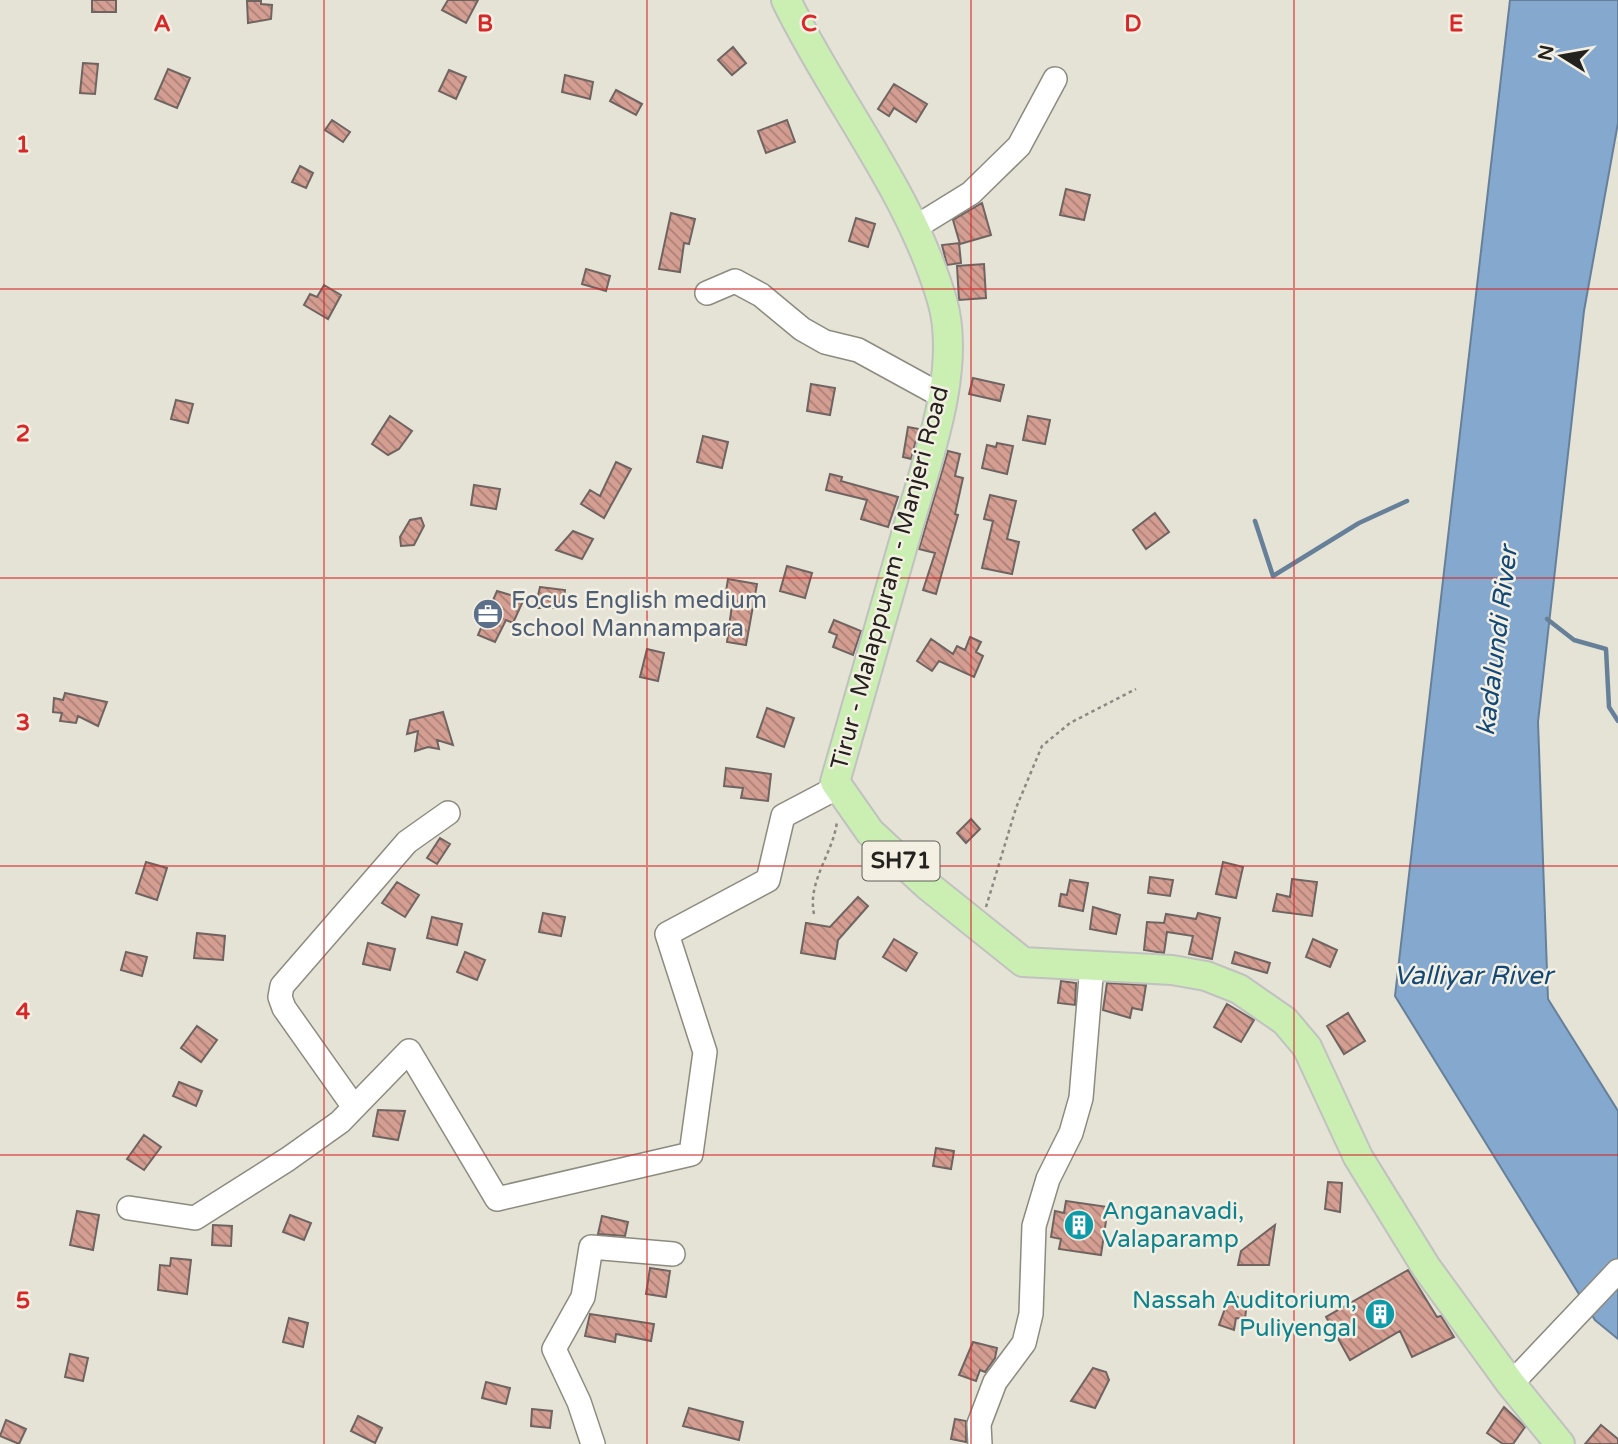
<svg xmlns="http://www.w3.org/2000/svg" width="1618" height="1444" viewBox="0 0 1618 1444" font-family="'Varela Round',sans-serif">
	<defs>
		<pattern id="building-back-hatch" width="6" height="6" patternUnits="userSpaceOnUse" patternTransform="scale(1.75)"><rect width="6" height="6" fill="#d49e92"/><path d="M-1 5l2 2M0 0l6 6M5-1l2 2" fill="none" stroke="#ac8077"/></pattern>
	</defs>
	<rect width="100%" height="100%" fill="#e5e2d6"/>
	<!-- water -->
	<path fill="#84a8ce" stroke="#678099" stroke-width="2" d="M1510,0H1618V123L1584,311L1538,722L1548,999L1618,1111V1339L1595,1320L1395,996Z"/>
	<g fill="none" stroke-linecap="round" stroke-linejoin="round">
		<!-- stream -->
		<path stroke="#678099" stroke-width="4.5" d="M1255,521L1273,576L1359,523L1407,501
			M1547,619L1574,640L1606,649L1609,707L1618,721"/>
	</g>
	<!-- building -->
	<path fill="url(#building-back-hatch)" stroke="#706461" stroke-width="2" d="M92,0H116V12H92Z
		M448,0H478L466,23L442,10Z
		M247,1H261V4L272,5L271,19L248,23Z
		M733,47L746,63L732,75L718,60Z
		M83,63L98,64L95,94L80,93Z
		M168,69L190,78L177,108L155,99Z
		M449,70L466,77L456,99L439,91Z
		M565,75L593,82L590,99L562,92Z
		M894,84L927,104L916,122L894,108L889,116L878,109Z
		M616,90L642,104L636,115L610,101Z
		M332,120L350,132L343,142L325,130Z
		M787,120L795,142L766,153L758,131Z
		M300,166L313,173L306,188L292,182Z
		M1066,189L1090,195L1084,220L1060,215Z
		M982,203L991,235L960,244L953,220Z
		M671,213L695,219L689,244L684,243L680,272L659,269Z
		M856,218L875,224L868,247L849,241Z
		M959,243L961,263L947,265L942,245Z
		M984,264L986,298L959,300L957,266Z
		M586,269L610,276L606,291L582,284Z
		M324,285L341,295L328,319L304,305L310,294L317,297Z
		M973,378L1004,385L1000,401L969,394Z
		M811,384L835,388L830,415L807,411Z
		M176,400L193,404L188,423L171,419Z
		M390,416L412,431L399,449L388,455L372,444Z
		M1028,416L1050,420L1045,444L1023,440Z
		M908,427L919,429L911,459L903,457Z
		M703,436L728,442L722,468L697,462Z
		M997,443L1013,446L1007,474L982,468L987,445L996,447Z
		M948,451L960,454L955,476L963,478L955,514L958,515L936,594L923,590L935,553L919,549Z
		M616,462L631,469L604,518L581,504L590,490L600,496Z
		M830,474L842,477L841,481L898,497L888,527L861,519L867,500L826,490Z
		M474,485L500,489L496,509L471,505Z
		M990,495L1016,501L1007,539L1019,542L1012,574L982,568L993,521L984,519Z
		M1155,513L1169,532L1146,549L1133,530Z
		M421,518L424,526L414,545L401,546L400,537L410,520Z
		M573,531L593,539L582,559L556,550Z
		M787,566L812,573L805,598L780,591Z
		M728,579L757,584L746,645L727,642L732,605L724,604Z
		M540,587L565,590L562,608H535Z
		M497,591L524,599L513,623L506,620L495,642L478,635Z
		M834,620L861,631L853,655L833,647L837,635L829,632Z
		M970,637L981,642L976,652L983,656L974,677L939,661L932,671L917,661L931,639L953,654L957,646L965,650Z
		M647,649L664,653L658,681L640,677Z
		M65,693L107,702L98,726L78,716L76,723L60,721L62,713L53,712L54,698L63,700Z
		M767,708L794,718L784,747L757,737Z
		M443,712L453,745L437,740L439,749L428,747L415,751L418,731L407,734L410,720Z
		M726,768L771,774L768,801L741,798L743,788L724,786Z
		M971,819L980,829L966,843L957,833Z
		M440,838L450,844L437,864L427,858Z
		M146,862L167,868L157,900L136,893Z
		M1223,862L1243,867L1236,898L1216,894Z
		M1150,877L1173,880L1170,896L1148,893Z
		M1292,879L1317,882L1312,916L1273,911L1277,894L1290,897Z
		M1070,880L1088,883L1083,911L1059,906L1061,894L1067,895Z
		M397,882L419,895L405,917L382,903Z
		M858,897L868,906L838,940L835,959L801,953L806,923L830,927Z
		M1093,907L1120,915L1116,934L1090,929Z
		M543,913L565,917L561,936L539,932Z
		M1198,913L1220,918L1212,959L1189,954L1193,936L1167,932L1164,953L1144,950L1147,922L1164,923L1166,914L1196,919Z
		M432,917L462,924L457,945L427,938Z
		M197,933L225,936L223,960L194,958Z
		M894,939L917,953L906,971L883,957Z
		M1313,939L1337,950L1330,967L1306,957Z
		M368,943L395,949L390,970L363,964Z
		M126,952L147,957L142,976L121,970Z
		M465,952L485,960L477,980L457,972Z
		M1235,952L1270,963L1267,973L1232,963Z
		M1061,981L1076,983L1075,1005L1058,1003Z
		M1107,983L1146,985L1142,1010L1132,1008L1130,1018L1103,1010Z
		M1227,1004L1254,1020L1241,1042L1214,1027Z
		M1348,1013L1365,1041L1344,1054L1327,1026Z
		M197,1026L217,1040L201,1062L181,1048Z
		M179,1082L202,1091L196,1106L173,1096Z
		M378,1110L405,1111L398,1140L373,1136Z
		M144,1135L161,1147L144,1170L127,1159Z
		M936,1148L954,1151L951,1169L933,1166Z
		M1328,1182L1342,1183L1340,1212L1325,1209Z
		M1066,1201L1108,1207L1101,1255L1059,1249L1061,1239L1051,1237L1055,1211L1064,1213Z
		M77,1211L99,1215L93,1250L70,1245Z
		M290,1215L311,1223L304,1240L283,1232Z
		M602,1216L628,1222L625,1236L598,1234Z
		M213,1225L232,1226L231,1246L212,1245Z
		M1275,1225L1269,1265H1238L1241,1251Z
		M171,1258L191,1260L187,1294L158,1290L160,1265L170,1266Z
		M650,1268L670,1271L666,1297L646,1294Z
		M1408,1270L1437,1317L1441,1316L1454,1337L1412,1357L1400,1331L1350,1360L1326,1317Z
		M1230,1295L1241,1298L1239,1305L1246,1310L1245,1319L1236,1318L1234,1330L1219,1325Z
		M590,1314L654,1324L651,1341L616,1334L615,1342L585,1336Z
		M289,1318L308,1323L303,1347L283,1342Z
		M973,1342L997,1348L995,1358L985,1372L980,1370L976,1381L959,1375Z
		M70,1354L88,1358L83,1381L65,1377Z
		M1093,1368L1106,1372L1109,1380L1095,1408L1071,1401Z
		M486,1382L510,1388L506,1404L482,1398Z
		M1504,1407L1525,1427L1513,1444H1503L1487,1433Z
		M689,1408L743,1422L739,1440L683,1426Z
		M532,1409L552,1411L550,1428L531,1426Z
		M358,1416L382,1428L375,1443L351,1431Z
		M955,1419L966,1421V1442L951,1439Z
		M6,1420L26,1429L19,1444L0,1436Z
		M1601,1425L1618,1439V1444H1585Z"/>
	<g fill="none" stroke-linecap="round" stroke-linejoin="round">
		<!-- minor casing -->
		<g stroke="#8d8a7f" stroke-width="26">
			<path id="minor" d="M916,227L971,193L1019,146L1055,79
				M707,293L735,281L761,295L802,329L825,342L858,350L942,396
				M354,1107L284,1008L280,997L282,986L407,842L448,813
				M129,1208L195,1218L288,1159L340,1122L409,1051L497,1199L691,1154L705,1052L667,934L768,880L783,816L838,787
				M1511,1384L1618,1271
				M593,1444L579,1402L554,1349L583,1297L591,1247L673,1254
				M980,1444L979,1424L995,1382L1024,1343L1031,1314L1034,1226L1048,1179L1071,1133L1081,1098L1092,965"/>
		</g>
		<!-- major casing -->
		<g stroke="#c1c1c0" stroke-width="32">
			<path id="major" d="M786,0C835,101 910,191 942,300C963,372 924,468 905,538C882,619 858,701 835,782L870,832L927,885L1023,962L1172,970L1206,976L1239,989L1285,1021L1307,1047L1358,1157L1426,1267L1511,1384L1560,1444"/>
		</g>
		<!-- path -->
		<path stroke="#8a8880" stroke-width="2.5" stroke-dasharray="3.5 3.5" stroke-linecap="butt" d="M986,907L1016,808L1042,746L1070,723L1136,689
			M814,914C807,881 834,852 837,821"/>
		<!-- minor -->
		<use href="#minor" stroke="#fff" stroke-width="23"/>
		<!-- major -->
		<use href="#major" stroke="#cbefb3" stroke-width="28"/>
	</g>
	<!-- grid -->
	<path fill="none" stroke="#d62828" stroke-width="2" stroke-opacity="0.55" d="M324,0V1444M647,0V1444M971,0V1444M1294,0V1444M0,289H1618M0,578H1618M0,866H1618M0,1155H1618"/>
	<!-- icons -->
	<defs>
		<g id="office-disc" transform="scale(1.575)"><circle r="9.5" fill="#5c6f8a" stroke="#f3efe3"/><path d="M-6-3h4V-5.5h4V-3h4V5H-6ZM-1-4.5V-3h2v-1.5ZM-6 0V1H6V0Z" fill="#fff"/></g>
		<g id="building-disc" transform="scale(1.575)"><circle r="9.5" fill="#0f9aa8" stroke="#f3efe3"/><path d="M-4-6H4V6H1V3H-1V6H-4ZM-2.5-4.3h1.7v1.8h-1.7ZM.8-4.3h1.7v1.8H.8ZM-2.5-1h1.7V.8h-1.7ZM.8-1h1.7V.8H.8Z" fill="#fff"/></g>
	</defs>
	<g fill-rule="evenodd">
		<use href="#office-disc" x="488" y="614"/>
		<use href="#building-disc" x="1079" y="1225"/>
		<use href="#building-disc" x="1380" y="1314"/>
	</g>
	<g text-anchor="middle" dominant-baseline="central" stroke-width="5" stroke-linejoin="round" paint-order="stroke">
		<!-- shield labels -->
		<rect fill="#f3efe3" stroke="#616059" stroke-width="2" x="862.5" y="841.5" width="77" height="39" rx="5"/>
		<g font-size="23" font-weight="bold" fill="#23221e">
			<text x="901" y="861">SH71</text>
		</g>
		<!-- street labels -->
		<g font-size="24" fill="#23221e" stroke="#f3efe3">
			<text transform="translate(890 578) rotate(-75)">Tirur - Malappuram - Manjeri Road</text>
		</g>
		<!-- service labels -->
		<g font-size="24" fill="#4e5e75" stroke="#f3efe3" text-anchor="start">
			<text x="511" y="600">Focus English medium<tspan x="511" dy="28">school Mannampara</tspan></text>
		</g>
		<!-- culture labels -->
		<g font-size="24" fill="#0d838f" stroke="#f3efe3" text-anchor="start">
			<text x="1102" y="1211">Anganavadi,<tspan x="1102" dy="28">Valaparamp</tspan></text>
			<text x="1357" y="1300" text-anchor="end">Nassah Auditorium,<tspan x="1357" dy="28">Puliyengal</tspan></text>
		</g>
		<!-- water labels -->
		<g font-size="26" font-style="italic" fill="#124878" stroke="#f3efe3">
			<text transform="translate(1497 641) rotate(-83)">kadalundi River</text>
			<text x="1473" y="975">Valliyar River</text>
		</g>
	</g>
	<g font-size="23" text-anchor="middle" font-weight="bold" fill="#d62828" stroke="#f3efe3" stroke-width="5" stroke-linejoin="round" paint-order="stroke">
		<text x="162" y="31">A</text>
		<text x="485" y="31">B</text>
		<text x="809" y="31">C</text>
		<text x="1133" y="31">D</text>
		<text x="1456" y="31">E</text>
		<text x="23" y="152">1</text>
		<text x="23" y="441">2</text>
		<text x="23" y="730">3</text>
		<text x="23" y="1019">4</text>
		<text x="23" y="1308">5</text>
	</g>
	<!-- north arrow -->
	<g transform="translate(1562 56) rotate(281)" stroke="#f3efe3" stroke-width="5" paint-order="stroke">
	<path d="M0-5L12 26L0 18L-12 26Z" fill="#23221e"/>
	<text y="-10" font-size="19" font-weight="bold" text-anchor="middle" fill="#23221e">N</text>
	</g>
</svg>
